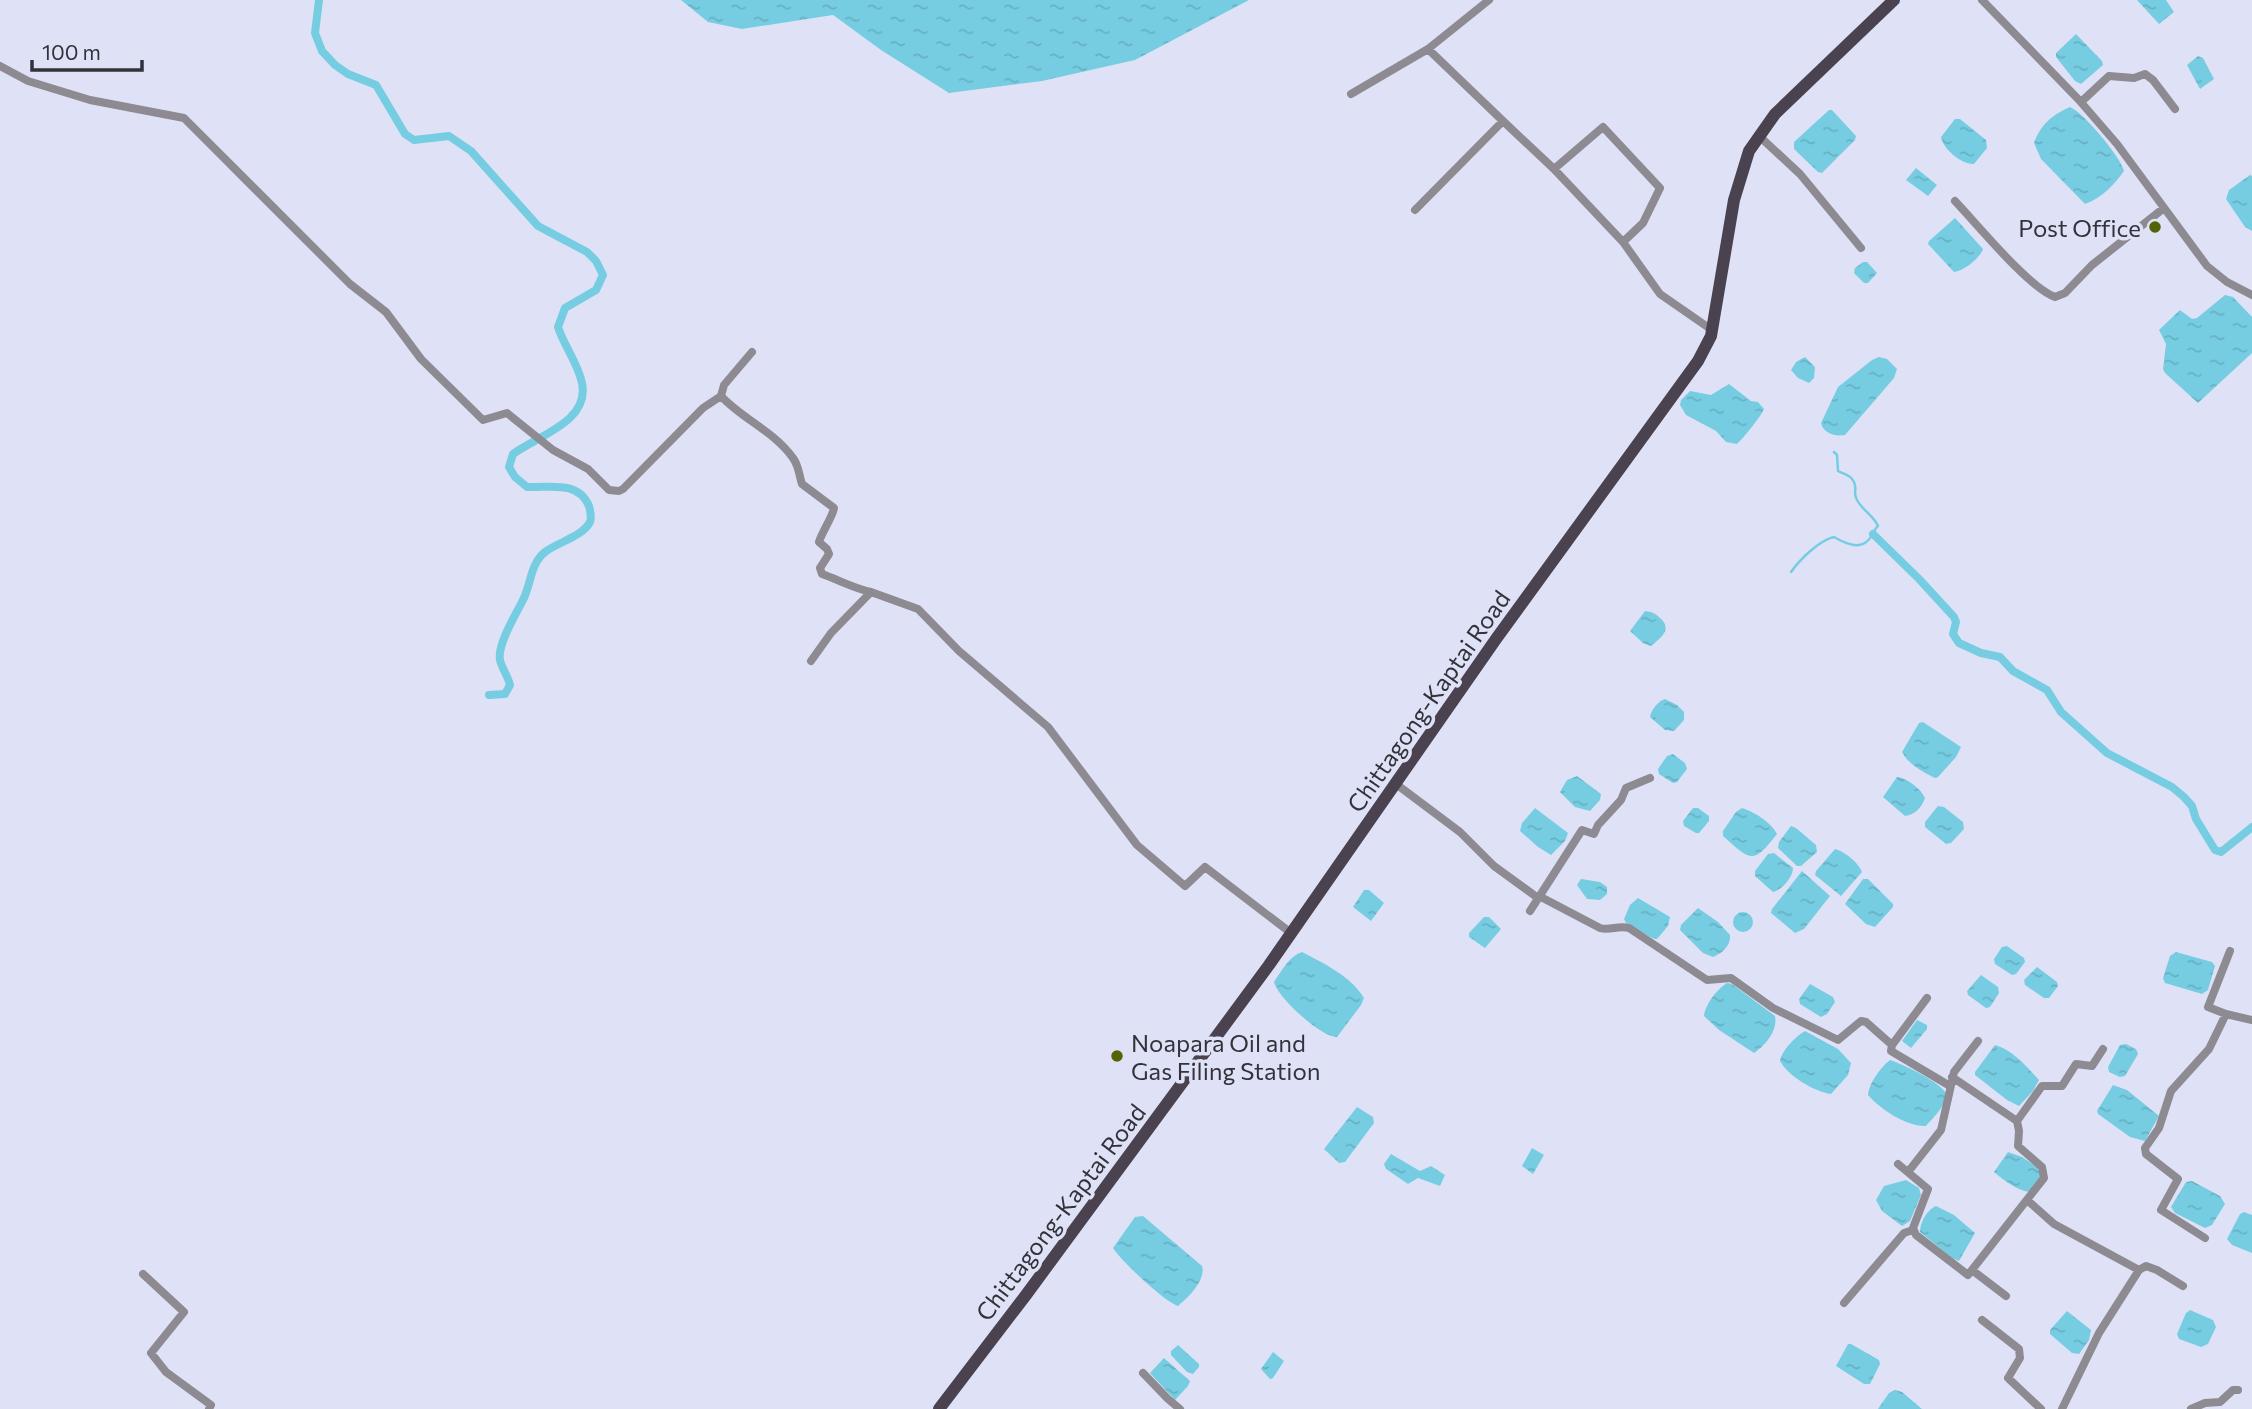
<svg xmlns="http://www.w3.org/2000/svg" width="2252" height="1409" viewBox="0 0 2252 1409" font-family="Commissioner,sans-serif">
	<defs>
		<pattern id="water-ripples" width="26" height="14" patternUnits="userSpaceOnUse" patternTransform="scale(1.75)"><rect width="26" height="14" fill="#76cde2"/><path d="M2 4q2-2 4 0t4 0M15 11q2-2 4 0t4 0" fill="none" stroke="#67b0c3"/></pattern>
	</defs>
	<rect width="100%" height="100%" fill="#dfe2f6"/>
	<!-- water -->
	<path fill="url(#water-ripples)" d="M681,0H1249L1135,60L1042,81L949,93L881,50L833,15L742,29L708,22Z
		M2137,0H2166L2174,12L2159,24Z
		M2076,34L2102,61L2103,65L2081,84L2075,81L2056,57V53Z
		M2198,56L2203,58L2214,79L2200,89L2187,65Z
		M2070,107C2083,112 2121,157 2124,171C2114,185 2102,198 2085,204L2041,159L2034,143C2041,124 2052,115 2070,107Z
		M1829,110H1832L1856,136L1855,140L1822,173L1818,172L1794,149V142Z
		M1955,119H1960L1986,140L1987,148L1974,164C1962,165 1943,149 1941,137Z
		M1916,168L1937,185L1928,196L1906,180Z
		M2250,175L2252,176V231L2245,227L2226,199L2229,190Z
		M1955,218L1983,249C1980,258 1964,271 1954,272L1928,244L1929,241Z
		M1863,262H1867L1877,273L1868,283H1864L1854,273L1855,268Z
		M2225,295L2233,297L2252,317V353L2198,403L2165,373L2163,369L2166,344L2159,330L2180,310L2192,319L2197,318Z
		M1805,357L1815,367L1814,378L1809,383L1798,378L1791,370L1796,362Z
		M1879,357L1887,359L1897,369L1894,378L1845,435C1835,437 1823,433 1821,423L1838,387L1872,360Z
		M1729,384L1751,401L1758,402L1764,409C1762,415 1742,440 1737,444L1726,442L1716,431L1686,415L1680,405L1681,400L1690,391L1711,395Z
		M1645,611C1652,612 1655,613 1660,618C1673,629 1661,638 1651,646L1643,643L1630,631Z
		M1665,699L1677,705L1684,712V720L1674,731L1665,730L1650,717C1651,710 1658,701 1665,699Z
		M1923,722L1961,747L1956,757L1938,777L1935,778C1923,772 1908,764 1902,752L1919,723Z
		M1673,754L1685,763L1687,769L1677,782L1673,783L1659,774L1658,769L1667,756Z
		M1577,776L1601,794L1600,800L1590,811L1575,807L1560,792L1567,780Z
		M1897,777C1907,778 1921,789 1925,798C1922,807 1915,815 1905,816L1883,797Z
		M1938,806L1944,807L1963,822L1964,829L1951,843L1946,844L1925,827V822Z
		M1535,808L1568,833L1565,841L1551,855L1538,847L1520,831L1522,823Z
		M1693,808H1698L1709,816V821L1699,833H1696L1684,826L1683,821Z
		M1742,808C1754,812 1771,822 1777,834C1753,865 1751,861 1723,836V831L1736,812Z
		M1791,826L1796,828L1816,845L1817,852L1801,866H1797L1778,848L1779,842Z
		M1835,849C1844,851 1859,863 1862,872L1841,896L1815,875L1816,871Z
		M1774,853L1793,868C1793,877 1782,890 1773,892L1755,876V871L1768,854Z
		M1802,871L1830,896L1804,929L1795,933L1771,913L1772,909Z
		M1581,879L1600,882L1607,887V894L1600,900L1587,899L1577,885Z
		M1863,879H1868L1893,904V907L1875,927L1866,924L1845,904Z
		M1364,890H1369L1384,903L1371,921L1353,907Z
		M1638,898L1670,917L1668,926L1657,939L1652,938L1626,923L1624,919L1630,905Z
		M1698,908L1718,922L1730,935C1731,946 1722,953 1713,957L1703,953L1680,930L1681,925Z
		M1733 922a10 10 0 1 1 20 0a10 10 0 1 1-20 0Z
		M1484,917H1489L1501,929L1485,948L1469,937V933Z
		M2007,946L2024,958L2025,962L2016,974L2012,975L1995,964L1994,959L2002,947Z
		M1302,952C1323,963 1351,976 1364,998L1361,1005L1337,1037C1322,1038 1277,997 1274,982C1281,972 1289,956 1302,952Z
		M2176,952L2212,962L2215,966L2208,990L2202,994L2165,983L2163,978L2170,956Z
		M2037,967L2057,982L2058,986L2049,998H2044L2025,985L2024,980Z
		M1981,975L1998,987L1999,993L1990,1007L1986,1008L1968,995L1967,991Z
		M1727,983L1732,984L1775,1016C1778,1030 1766,1045 1754,1053L1719,1030L1704,1016C1705,1005 1717,989 1727,983Z
		M1810,984L1833,997L1835,1002L1827,1014L1821,1017L1800,1004L1799,999Z
		M1917,1020L1927,1025V1029L1911,1048L1902,1041Z
		M1805,1031L1838,1049L1851,1063L1848,1075L1831,1094C1815,1092 1788,1076 1780,1061C1782,1050 1795,1037 1805,1031Z
		M2126,1044L2136,1049L2138,1054L2125,1076L2120,1077L2109,1072L2108,1067L2120,1045Z
		M1995,1045C2013,1050 2027,1067 2039,1080L2033,1091L2019,1106L2007,1100L1975,1075V1072Z
		M1890,1060C1901,1063 1944,1084 1946,1094C1947,1105 1932,1119 1926,1126C1907,1127 1880,1109 1868,1095C1869,1083 1881,1067 1890,1060Z
		M2113,1085L2127,1090L2159,1116L2145,1141L2130,1137L2098,1114L2097,1111Z
		M1357,1107L1373,1117L1374,1123L1345,1162L1339,1163L1324,1149Z
		M1532,1148L1544,1155L1533,1174L1522,1166Z
		M2008,1152L2022,1157L2040,1169V1177L2029,1192C2017,1190 2003,1180 1994,1172Z
		M1391,1154L1420,1171L1431,1166L1445,1175L1440,1186L1418,1178L1408,1184L1386,1169L1384,1164Z
		M1906,1180L1919,1188L1921,1195L1910,1221L1902,1226L1882,1211L1876,1200L1884,1186Z
		M2192,1181L2220,1196L2225,1204L2212,1225L2205,1228L2175,1213L2171,1207L2186,1182Z
		M1936,1206L1954,1215L1975,1233L1959,1261L1952,1258L1920,1232C1920,1222 1927,1210 1936,1206Z
		M2244,1212L2252,1215V1253L2232,1245L2227,1239L2240,1214Z
		M1143,1216L1202,1266C1206,1280 1189,1297 1178,1306C1165,1302 1120,1260 1113,1248L1135,1217Z
		M2190,1310L2213,1320L2216,1327L2208,1344L2201,1347L2179,1339L2177,1334L2186,1313Z
		M2067,1311L2091,1330L2089,1340L2079,1354L2072,1353L2050,1334V1330Z
		M1848,1344H1851L1879,1360L1880,1364L1870,1384H1864L1836,1366Z
		M1178,1345L1199,1364V1367L1193,1374L1187,1372L1171,1355V1351Z
		M1273,1352L1284,1361L1273,1378L1270,1379L1261,1369Z
		M1164,1358L1190,1381L1188,1386L1175,1400L1150,1373Z
		M1895,1390L1902,1392L1922,1409H1878L1889,1393Z"/>
	<g fill="none" stroke-linecap="round" stroke-linejoin="round">
		<!-- stream -->
		<path stroke="#76cde2" stroke-width="2.5" d="M1791,572C1800,559 1820,540 1834,537C1846,544 1863,552 1872,535C1874,532 1875,528 1878,526C1874,516 1863,511 1857,500C1852,493 1859,487 1852,479C1848,474 1843,474 1838,471L1837,455L1834,452"/>
		<!-- canal -->
		<path stroke="#76cde2" stroke-width="8" d="M319,0L315,33L322,51L335,65L348,74L376,85L405,134L414,140L449,136L471,151L538,226L587,252L596,261L603,275L596,290L565,308L558,327C564,346 578,363 582,383C590,422 537,436 513,454L509,467L515,477L527,487C549,488 578,480 589,506C590,510 592,517 590,522C582,537 558,542 545,552C530,564 531,585 523,600C516,614 497,645 500,660C502,669 508,676 510,685L505,694L489,695
			M1873,534L1919,579L1954,617L1956,622L1953,634L1959,643L1981,653L2000,657L2013,671L2047,690L2061,712L2107,753L2172,787L2184,797L2192,806L2196,819L2215,850L2221,852L2252,827"/>
		<!-- minor -->
		<path stroke="#8e8a91" stroke-width="8" d="M1982,0L2079,100L2117,144L2207,266L2227,282L2252,295
			M0,66L28,81L90,100L184,118L350,284L386,312L421,359L483,420L507,413L553,450L588,469L609,490L619,491L623,489L703,408L721,396
			M1351,94L1428,49L1489,0
			M2081,102L2109,76L2134,78L2145,74L2153,80L2175,109
			M1503,121L1554,169L1603,127L1660,188L1643,223L1623,242L1660,294L1712,330
			M1758,135L1800,174L1861,248
			M1554,169L1623,242
			M1955,201C1977,224 2029,288 2055,297L2065,293L2092,265L2164,208
			M1415,210L1503,121L1428,49
			M752,352L724,385L721,396C742,419 774,431 793,458C799,466 799,475 802,484L834,508C833,516 822,532 819,542L827,549L829,554L820,568L822,574C839,580 853,588 871,592
			M811,661L831,633L871,592L918,609L959,651L1048,727L1137,845L1185,886L1205,867L1291,933
			M1396,784L1460,832L1494,866L1538,898
			M1539,896L1600,928C1610,931 1618,925 1629,928L1707,980L1731,978L1773,1008L1838,1040L1861,1021L1866,1022L1892,1045
			M1530,911L1582,830L1594,834L1598,825L1621,800L1626,788L1650,778
			M1927,998L1892,1045L1891,1051L1950,1086
			M2226,1014L2208,1007L2230,951
			M2017,1121L2042,1086H2062L2076,1064L2092,1066L2103,1049
			M1898,1164L1928,1189L1913,1228L1916,1235L1968,1275L2044,1178L2042,1167L2018,1146L2019,1131L2017,1121L1952,1077
			M1908,1172L1941,1130L1954,1072L1978,1041
			M2027,1200L2054,1224L2139,1270L2146,1266L2157,1270L2183,1286
			M2205,1238L2161,1210L2178,1179L2146,1154L2145,1148L2159,1128L2171,1091L2209,1049L2226,1014L2252,1020
			M1972,1270L2006,1296
			M143,1274L184,1312L151,1353L166,1372L211,1405L209,1409
			M1844,1303L1904,1233L1913,1230
			M1982,1320L2019,1349L2020,1358L2008,1378L2041,1409
			M1143,1373L1168,1399L1180,1409
			M2062,1409L2099,1333L2139,1270
			M2191,1409L2205,1403L2220,1402L2233,1390H2238"/>
		<!-- primary -->
		<path stroke="#4a424f" stroke-width="12" d="M939,1409L1026,1295L1269,965L1496,639L1698,361L1711,336L1734,200L1749,151L1775,114L1894,0"/>
	</g>
	<!-- markers -->
	<g fill="#546307" stroke="#dfe2f6" stroke-width="2.5">
		<circle cx="2155" cy="227" r="7"/>
		<circle cx="1117" cy="1056" r="7"/>
	</g>
	<g text-anchor="middle" dominant-baseline="central" stroke-width="7" stroke-linejoin="round" paint-order="stroke">
		<!-- poi labels -->
		<g font-size="24" fill="#31323a" stroke="#dfe2f6" text-anchor="end">
			<text x="2141" y="227">Post Office</text>
			<text x="1131" y="1042" text-anchor="start">Noapara Oil and<tspan x="1131" dy="28">Gas Filing Station</tspan></text>
		</g>
		<!-- street labels -->
		<g font-size="24" fill="#31323a" stroke="#dfe2f6">
			<text transform="translate(1428 701) rotate(-55)">Chittagong-Kaptai Road</text>
			<text transform="translate(1060 1212) rotate(-53)">Chittagong-Kaptai Road</text>
		</g>
	</g>
	<!-- scale -->
	<path d="M32 60v10h110v-10" fill="none" stroke="#31323a" stroke-width="3.5"/>
	<text x="42" y="60" font-size="21" fill="#31323a" stroke="#dfe2f6" stroke-width="5" paint-order="stroke">100 m</text>
</svg>
